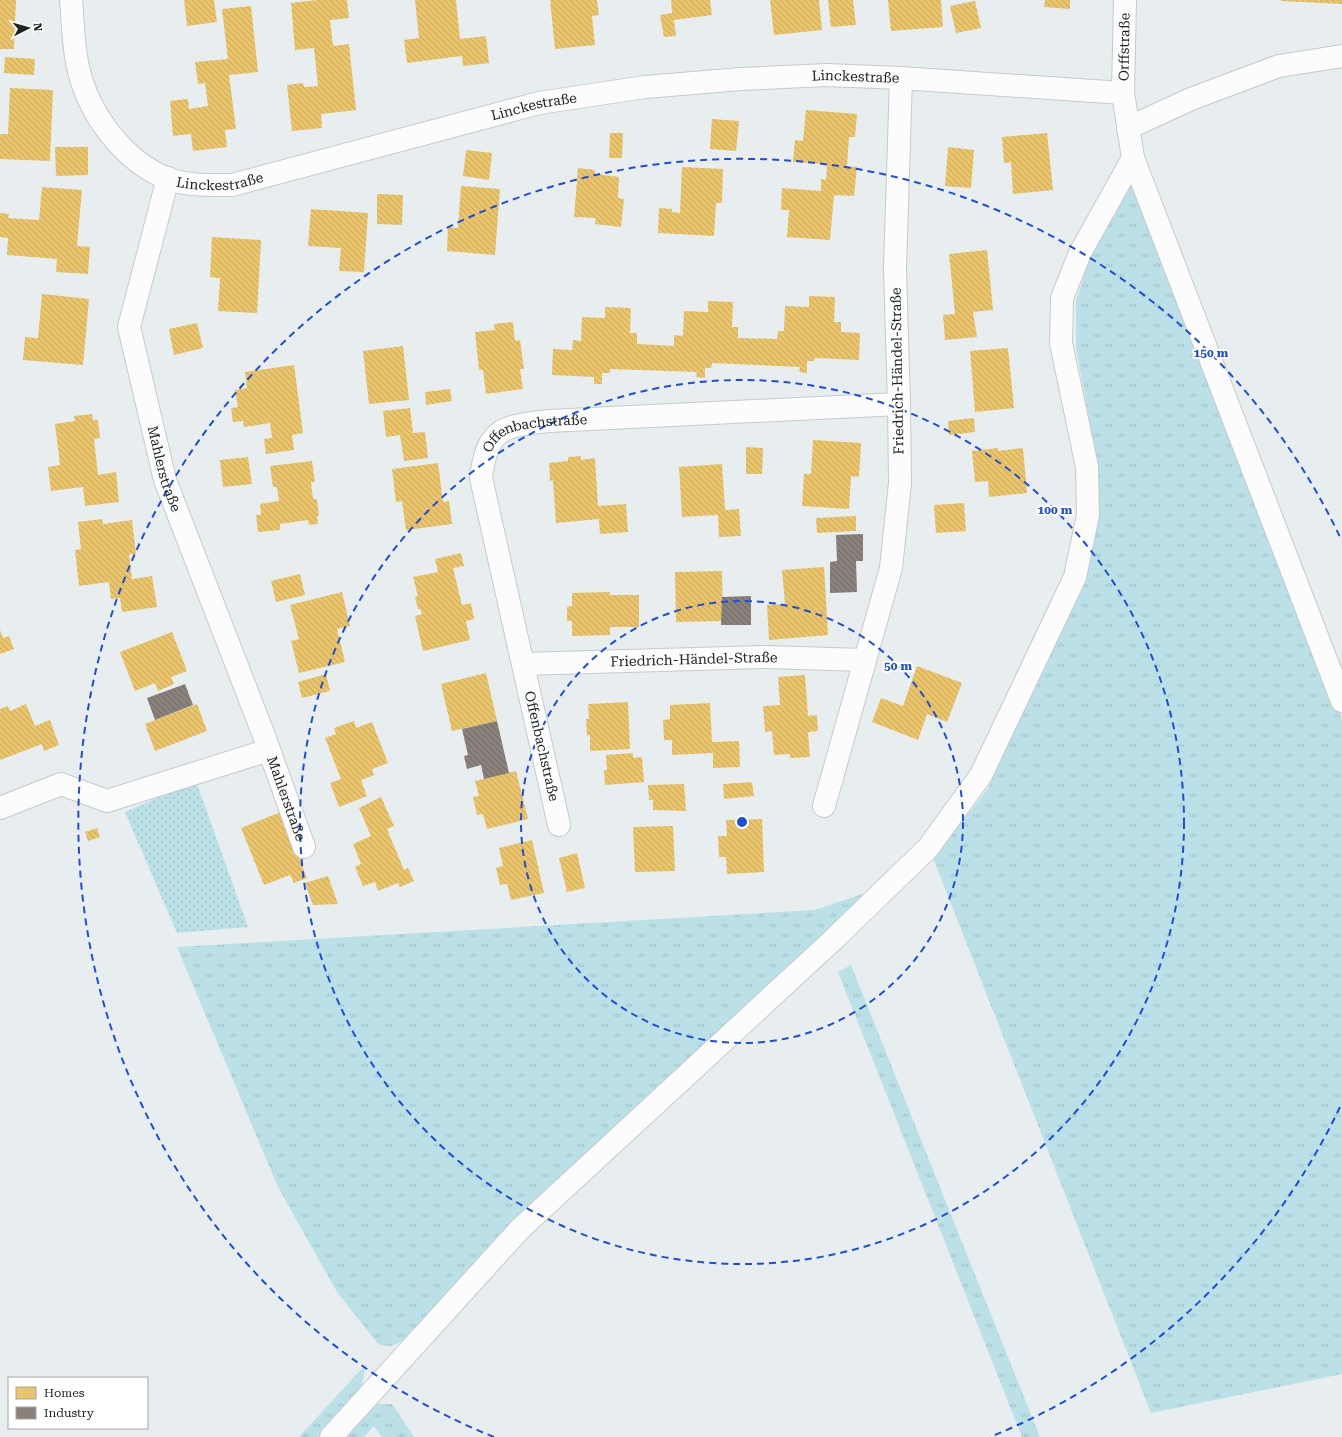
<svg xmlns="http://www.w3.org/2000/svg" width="1342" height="1437" viewBox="0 0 1342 1437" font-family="'Roboto Serif',serif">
	<defs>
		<pattern id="grass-tufts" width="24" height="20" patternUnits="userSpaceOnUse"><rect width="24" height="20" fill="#bbe0e8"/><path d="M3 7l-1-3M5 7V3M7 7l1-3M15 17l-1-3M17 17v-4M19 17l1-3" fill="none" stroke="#a0c0c7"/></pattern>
		<pattern id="park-dots" width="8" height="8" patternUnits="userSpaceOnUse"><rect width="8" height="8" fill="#bbe0e8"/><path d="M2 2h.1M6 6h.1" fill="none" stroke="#a0c0c7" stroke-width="1.8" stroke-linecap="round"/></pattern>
		<pattern id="homes-back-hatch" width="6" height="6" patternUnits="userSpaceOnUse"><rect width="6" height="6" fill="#e9c46a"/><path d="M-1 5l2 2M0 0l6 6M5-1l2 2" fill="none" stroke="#c7a85c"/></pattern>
		<pattern id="industry-back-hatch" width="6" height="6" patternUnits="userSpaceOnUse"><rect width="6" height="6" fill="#8a817c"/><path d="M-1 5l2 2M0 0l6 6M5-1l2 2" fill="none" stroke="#706965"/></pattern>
	</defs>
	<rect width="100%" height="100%" fill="#e8eeef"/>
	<!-- grass -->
	<path fill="url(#grass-tufts)" d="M1128,186L1137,187L1342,719V1374L1151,1413L933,858L987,790L1084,577L1099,516L1098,465L1076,349V301L1091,254Z
		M874,890L512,1227L403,1341L391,1346L379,1345L337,1292L278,1187L177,947L815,910Z
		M851,965L1040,1437H1022L838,972Z
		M366,1364L361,1389L318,1437H299Z
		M375,1404H392L414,1437H382L374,1426L364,1437H345Z"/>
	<!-- park -->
	<path fill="url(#park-dots)" d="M196,781L248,927L177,933L125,812Z"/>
	<!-- homes -->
	<path fill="url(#homes-back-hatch)" d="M0,0H16L14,49H0Z
		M184,0H214L217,22L187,26Z
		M317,0H347L349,18L330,20L333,46L349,44L356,110L321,114L322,128L292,131L287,85L303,83L304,87L318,86L314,48L295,50L291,3Z
		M415,0H456L460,39L486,36L489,63L463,66L462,56L407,63L404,40L419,38Z
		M550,0H597L599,15L592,16L595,45L555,49Z
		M671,0H710L712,15L674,20L676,36L664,37L660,15L672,13Z
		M770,0H819L822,30L774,35Z
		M828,0H853L856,25L831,27Z
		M888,0H941L943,27L891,31Z
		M1045,0H1070V9L1044,7Z
		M1281,0H1342V4L1281,1Z
		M975,1L981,28L956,33L950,6Z
		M251,6L258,72L229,75L236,129L225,130L227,147L193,151L191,134L173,136L170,101L188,99L189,109L208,106L205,83L198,84L195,62L228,59L222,9Z
		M5,57L35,59L34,75L4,73Z
		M10,88L53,90L50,161L0,159V134H8Z
		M806,110L857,114L855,137H849L847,166L857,167L854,196L834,195L830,240L787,237L789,210H781L782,188L821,191V179L826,180L827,164L793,162L795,140L803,141Z
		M712,119L739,121L736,151L710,149Z
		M610,133H623L622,158H609Z
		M1047,133L1053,190L1013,194L1011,162L1004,163L1002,137Z
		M55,147H88V175L56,176Z
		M948,147L974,150L971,188L945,186Z
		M466,150L492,153L489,180L463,176Z
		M682,167L723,169L722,203H716L714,236L658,233L659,208L672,209V212L680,213Z
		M578,168L595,170V174L619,177L618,198L624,199L621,227L595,224L596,218L574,217Z
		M461,186L500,189L495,255L447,251L448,227L458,228Z
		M42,187L82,190L77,246L90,247L88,274L56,272L57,259L7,255L8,238L0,237V213L9,214L8,218L39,220Z
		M377,194L403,195L402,225L377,224Z
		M311,209L368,213L364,272L339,271L341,248L308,246Z
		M212,237L261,240L257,313L218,311L220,278L210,277Z
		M987,250L993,310L973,312L977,337L945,340L943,315L955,314L949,254Z
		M42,294L89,299L83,365L23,360L25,337L38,338Z
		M809,296L835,297L834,322H841V332L860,333L859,360L815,358L814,361H807V373L799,372L800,367L712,363L711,368H705V378L696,377L697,372L610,369V373H602V384H594V377L552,375L553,349L572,350L573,340L581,341L582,317L605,318V307L631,308L630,333H637V344L674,346V335L683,336L684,311L708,312V301L733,302L732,327H738V338L777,339L778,331H784L785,306L809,307Z
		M513,322L515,341L520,340L524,369H520L523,389L486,394L483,370H479L475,332L495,330L494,324Z
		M197,323L203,348L174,355L169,329Z
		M403,346L409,400L369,404L363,351Z
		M1008,348L1014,408L975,412L970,351Z
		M294,365L303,433L292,435L294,450L266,454L264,439L272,438L270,423L244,427L243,421L233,422L231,408L238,407L235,390L247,388L245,372Z
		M450,389L452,401L426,405L425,392Z
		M410,408L413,433L425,432L428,458L404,461L400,435L386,437L383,411Z
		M92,414L93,420H98L100,438L94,439L98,475L116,472L119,502L85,506L83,487L51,491L48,467L60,465L55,424L75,421L74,416Z
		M974,418L975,432L949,435L948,421Z
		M813,440L861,443L859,477L851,476L849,509L802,506L804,474H811Z
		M746,447L763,448L762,474H746Z
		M998,448V451L1023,448L1027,493L989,497L988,481L975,482L972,451Z
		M581,456V460L595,458L598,506L626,504L628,532L600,534L599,519L556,523L553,480L550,481L549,463L568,461V457Z
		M248,457L252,484L223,487L220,460Z
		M312,461L315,482H311L313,499H317L319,516H317L318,524L309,525L308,520L280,524V530L258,532L256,515H261L260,504L279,501L277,487H273L270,466Z
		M438,463L443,502L449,501L452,524L406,530L402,501L396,502L392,469Z
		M722,464L725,510L739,509L741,536L719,537L718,515L682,517L679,467Z
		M964,503L966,531L936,533L934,505Z
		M856,516V531L817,533L816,518Z
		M102,519L103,524L132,520L136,554H129L132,579L152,576L157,607L122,612L120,598L111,599L109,582L79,586L75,550L81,549L78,522Z
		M461,553L464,566L453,568L462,605L471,603L474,619L466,621L470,640L423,651L415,616L422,614L420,609H418L415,597L418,596L413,577L438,572L435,559Z
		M824,567L828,635L769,640L767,605L785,604L782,570Z
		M722,571L723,621L676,622L675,572Z
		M300,574L305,595L276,602L271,581Z
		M342,592L350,626L337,629L345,662L299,673L291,641L299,639L290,605Z
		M610,592V595H639V627H610V635L572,636V621H567V607L572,606V593Z
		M0,630L3,638L9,636L14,649L0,654Z
		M172,632L187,671L171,677L174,684L158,691L155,683L135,691L120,652Z
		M917,666L962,683L947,722L927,714L918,740L872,722L881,698L903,706Z
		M486,673L497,721L452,731L441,684Z
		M326,674L330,691L302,698L298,682Z
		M805,675L808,716L817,715L818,731L808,732L810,757L790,758V754L774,755L772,731L765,732L763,706L780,705L778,677Z
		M628,702L630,749L590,751V735L587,736L586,719H589L588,704Z
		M710,703L712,742L739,741L740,767L713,768V753L672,755V740H664L663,720L670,719V705Z
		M26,704L35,726L50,720L59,745L44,751L42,744L0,760V709L8,706L10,711Z
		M197,704L207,731L155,751L145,724Z
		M354,721L356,728L372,722L388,763L372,769L374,775L361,780L367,796L339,807L330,783L341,779L325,738L336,734L334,728Z
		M633,753V758L642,757L644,782L605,785L604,770H607L606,755Z
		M516,771L528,819L487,829L483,814L477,815L473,797L479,796L475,781Z
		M752,782L754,796L724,799L723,784Z
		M684,784L686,811L653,810V800H649L648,785Z
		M381,797L394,826L387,829L404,870L408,868L414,881L400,887L398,883L378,891L375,882L363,886L355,867L361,864L353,844L371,836L359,808Z
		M281,812L307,878L294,883L290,875L264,885L241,828Z
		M762,819L764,872L727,874L726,857H719L718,836H727L726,820Z
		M673,826L675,871L635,872L633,827Z
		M97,828L100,837L88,841L85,832Z
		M532,840L544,893L511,900L507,884L500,885L496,868L503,866L499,848Z
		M577,853L585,888L567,892L559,858Z
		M328,876L338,904L313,905L305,883Z"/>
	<!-- industry -->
	<path fill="url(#industry-back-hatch)" d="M863,534V561H856L857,592L830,593V562L837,561L836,535Z
		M751,596V625H721L722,597Z
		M185,684L193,705L155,720L147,698Z
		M497,721L509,773L484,779L481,765L467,769L464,756L468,755L462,729Z"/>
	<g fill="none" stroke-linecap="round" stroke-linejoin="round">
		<!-- minor casing -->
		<g stroke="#c5cacb" stroke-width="24">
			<g id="minor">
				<path id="s1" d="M71,0C73,22 73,45 78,67C88,113 123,161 168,179C188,186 210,185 232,185L539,103L645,87L741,79L827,75L901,78L1123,93"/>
				<path d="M1125,0L1123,93L1133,158L1342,701"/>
				<path d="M1128,128L1191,99L1279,66L1342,56"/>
				<path id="s2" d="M168,178L129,327L165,480L263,733L304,847"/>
				<path id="s3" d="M523,664L764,657L865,660"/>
				<path d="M824,806L891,568L900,483L899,404L895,268L901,78"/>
				<path d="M0,808L61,784L107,801L269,750"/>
				<path id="s4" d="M559,825L481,478C487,428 503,426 549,421L899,404"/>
				<path d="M331,1437L520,1229L833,940L928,848L981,775L1075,577L1088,515L1087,467L1061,343L1062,298L1080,253L1133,158"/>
			</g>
		</g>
		<!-- minor -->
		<use href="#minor" stroke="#fcfcfd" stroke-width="22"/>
	</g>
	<!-- distance rings -->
	<g fill="none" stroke="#1d4ed8" stroke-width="2" stroke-dasharray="7 5">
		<circle cx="742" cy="822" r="221"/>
		<circle cx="742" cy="822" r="442"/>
		<path d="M1340 1107A663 663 0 0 1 990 1437M494 1437A663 663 0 1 1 1340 537"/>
	</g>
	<g text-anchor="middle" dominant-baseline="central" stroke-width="4" stroke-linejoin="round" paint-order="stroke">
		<!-- street labels -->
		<g font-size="14" fill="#1d2121" stroke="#fff">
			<text transform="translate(1124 47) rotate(-89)">Orffstraße</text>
			<text stroke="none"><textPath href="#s1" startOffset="917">Linckestraße</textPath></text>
			<text stroke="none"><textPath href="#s1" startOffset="593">Linckestraße</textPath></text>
			<text stroke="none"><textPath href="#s1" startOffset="269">Linckestraße</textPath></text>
			<text transform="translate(897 371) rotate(-91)">Friedrich-Händel-Straße</text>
			<text stroke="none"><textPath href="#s4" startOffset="439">Offenbachstraße</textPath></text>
			<text stroke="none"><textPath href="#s2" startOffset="300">Mahlerstraße</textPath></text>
			<text stroke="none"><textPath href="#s3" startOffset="171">Friedrich-Händel-Straße</textPath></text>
			<text transform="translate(542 746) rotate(77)">Offenbachstraße</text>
			<text stroke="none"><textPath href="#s2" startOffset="652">Mahlerstraße</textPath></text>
		</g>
	</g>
	<circle cx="742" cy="822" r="6" fill="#1d4ed8" stroke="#fff" stroke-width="2"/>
	<g font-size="12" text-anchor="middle" font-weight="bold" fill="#1d4ed8" stroke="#fff" stroke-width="4" stroke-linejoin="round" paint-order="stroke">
		<text x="1211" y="357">150 m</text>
		<text x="1055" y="514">100 m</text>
		<text x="898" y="670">50 m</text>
	</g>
	<!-- legend -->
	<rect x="8" y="1377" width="140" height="52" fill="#ffffff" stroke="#a5a6a6"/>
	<rect x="16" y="1387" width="20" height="12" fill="#e9c46a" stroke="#a5a6a6"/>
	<text x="44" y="1397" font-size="12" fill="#1d2121">Homes</text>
	<rect x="16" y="1407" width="20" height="12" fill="#8a817c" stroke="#a5a6a6"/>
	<text x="44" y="1417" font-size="12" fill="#1d2121">Industry</text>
	<!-- north arrow -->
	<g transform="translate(28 28) rotate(84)" stroke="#ffffff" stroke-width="3" paint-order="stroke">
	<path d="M0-3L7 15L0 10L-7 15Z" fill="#1d2121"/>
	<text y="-6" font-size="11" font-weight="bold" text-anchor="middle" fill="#1d2121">N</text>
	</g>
</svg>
